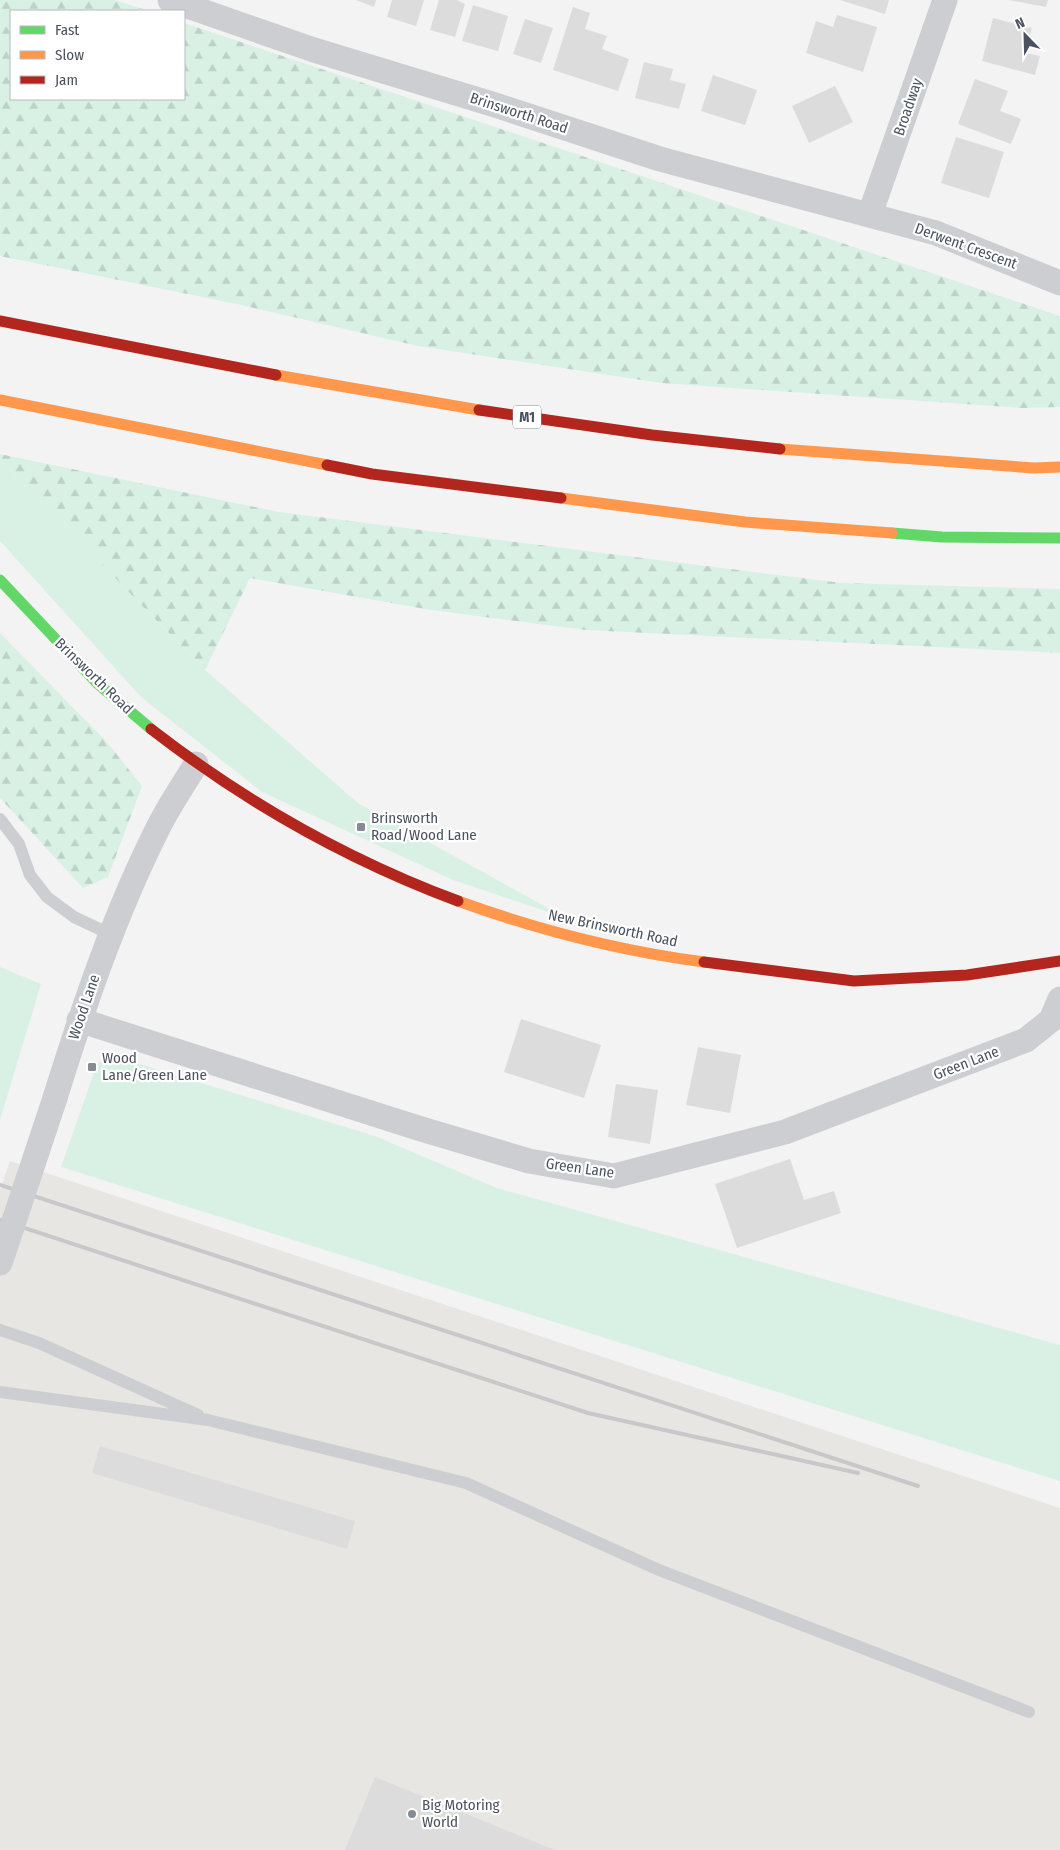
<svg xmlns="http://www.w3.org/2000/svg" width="1060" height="1850" viewBox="0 0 1060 1850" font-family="'Fira Sans Condensed',sans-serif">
	<defs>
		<pattern id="forest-firs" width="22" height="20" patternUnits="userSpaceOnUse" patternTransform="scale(1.25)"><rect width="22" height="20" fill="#d9f1e5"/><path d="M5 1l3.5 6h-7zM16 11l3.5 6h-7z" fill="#bcd1c7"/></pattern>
	</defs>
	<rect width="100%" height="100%" fill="#f3f3f3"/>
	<!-- commercial -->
	<path fill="#e7e6e2" d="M10,1161L1060,1508V1850H0V1190Z"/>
	<!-- grass -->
	<path fill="#d9f1e5" d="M0,460L205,670L358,803L566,918L453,880L262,792L141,697L0,541Z
		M0,967L41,984L0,1120Z
		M110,1055L375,1136L497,1188L1060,1345V1481L61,1167L97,1064Z"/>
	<!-- forest -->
	<path fill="url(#forest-firs)" d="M0,0H115L149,11H11V99H184V23L1060,316V407L1020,408L661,383L418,346L237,304L0,256Z
		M0,454L279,512L842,583L1060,589V653L586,630L431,610L250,578L205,670L0,460Z
		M0,633L106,741L142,786L108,877L83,888L0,798Z"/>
	<!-- building -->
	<path fill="#dcdcdd" d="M356,0H376L374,7Z
		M392,0H424L416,26L387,17Z
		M439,0H457L465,4L455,37L430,30Z
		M840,0H889L885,14Z
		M1009,0H1048L1046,7Z
		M473,5L508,16L498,51L462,41Z
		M573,7L590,13L585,29L607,36L602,49L629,59L618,91L553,70Z
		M837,15L877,27L863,72L806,53L816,21L833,27Z
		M993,18L1032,28L1025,53L1040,56L1035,75L982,61Z
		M525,19L553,28L541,63L513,54Z
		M644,62L673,69L670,80L686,84L679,109L635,98Z
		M713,75L757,90L745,125L701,111Z
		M975,79L1008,91L1000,111L1021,119L1011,144L958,124Z
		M835,86L853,122L809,143L792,106Z
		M956,137L1004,152L989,198L941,183Z
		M521,1019L601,1045L584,1098L504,1072Z
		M698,1047L741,1055L730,1113L686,1105Z
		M616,1084L658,1090L650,1144L608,1137Z
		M790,1159L804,1200L834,1191L841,1213L737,1248L715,1184Z
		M100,1446L355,1521L347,1549L92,1473Z
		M375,1777L555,1850H345Z"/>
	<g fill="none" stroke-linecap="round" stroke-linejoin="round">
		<!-- lane -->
		<path stroke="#cdced1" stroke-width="12" d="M0,819L19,844L30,875L47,897L74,917L110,934
			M0,1330L39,1343L198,1415
			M0,1392L208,1420L466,1483L659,1570L1029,1712"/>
		<!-- street -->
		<path stroke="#cdced1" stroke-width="25" d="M170,0L314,50L492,104L660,159L936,233L1060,283
			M870,214L945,0
			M79,1020L418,1128L529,1161L614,1176L785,1132L1026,1040L1051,1020L1060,999
			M55,1098C84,1005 115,913 159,826C170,804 184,784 196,764"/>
		<!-- fast -->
		<path stroke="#63d668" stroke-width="11" d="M892,533L942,537L1060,538
			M0,580L97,683L151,729"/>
		<!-- slow -->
		<path stroke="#ff974d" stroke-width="11" d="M276,375L479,410
			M0,400L327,465
			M780,449L1034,468L1060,467
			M561,498L745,522L892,533
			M458,901C538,930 620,951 704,962"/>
		<!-- jam -->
		<path stroke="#b3261e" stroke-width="11" d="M0,321L276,375
			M479,410L652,435L780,449
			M327,465L372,474L561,498
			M151,729C244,801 348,860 458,901
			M704,962L854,981L967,975L1060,961"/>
		<!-- rail -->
		<path stroke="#c8c8cb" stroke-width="4" d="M0,1185L918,1486
			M0,1220L588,1413L858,1473"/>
		<!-- street-bridge -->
		<path stroke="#cdced1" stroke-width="25" d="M0,1263L55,1098"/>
	</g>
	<!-- markers -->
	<g fill="#858a93" stroke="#fff" stroke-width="2">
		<rect x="356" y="822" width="10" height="10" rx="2.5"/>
		<rect x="87" y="1062" width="10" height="10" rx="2.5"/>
		<circle cx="412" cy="1814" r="5"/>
	</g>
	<g text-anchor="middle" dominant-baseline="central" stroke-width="4.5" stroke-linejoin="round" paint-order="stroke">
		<!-- shield labels -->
		<rect fill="#fff" stroke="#80868f" stroke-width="1" x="513" y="405.5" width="28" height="23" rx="4"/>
		<g font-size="14" font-weight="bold" fill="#4a525f">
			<text x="527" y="417">M1</text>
		</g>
		<!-- street labels -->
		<g font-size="15" fill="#4a525f" stroke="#fff">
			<text transform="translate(908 107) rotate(-71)">Broadway</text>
			<text transform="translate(519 113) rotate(18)">Brinsworth Road</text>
			<text transform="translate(966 246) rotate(20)">Derwent Crescent</text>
			<text transform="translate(94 676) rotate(44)">Brinsworth Road</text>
			<text transform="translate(613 928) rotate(12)">New Brinsworth Road</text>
			<text transform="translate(84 1007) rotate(-71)">Wood Lane</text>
			<text transform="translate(966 1063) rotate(-21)">Green Lane</text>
			<text transform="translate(580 1168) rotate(8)">Green Lane</text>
		</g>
		<!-- poi labels -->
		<g font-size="15" fill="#4a525f" stroke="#fff" text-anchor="start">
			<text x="371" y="818">Brinsworth<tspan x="371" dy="17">Road/Wood Lane</tspan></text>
			<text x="102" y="1058">Wood<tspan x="102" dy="17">Lane/Green Lane</tspan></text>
			<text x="422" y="1805">Big Motoring<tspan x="422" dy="17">World</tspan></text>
		</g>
	</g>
	<!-- legend -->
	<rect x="10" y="10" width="175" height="90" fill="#ffffff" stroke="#b7babf"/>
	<rect x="20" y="26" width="25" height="8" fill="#63d668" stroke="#b7babf"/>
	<text x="55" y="35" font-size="15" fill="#4a525f">Fast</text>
	<rect x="20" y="51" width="25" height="8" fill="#ff974d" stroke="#b7babf"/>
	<text x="55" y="60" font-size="15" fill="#4a525f">Slow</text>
	<rect x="20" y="76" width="25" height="8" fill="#b3261e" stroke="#b7babf"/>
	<text x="55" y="85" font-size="15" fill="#4a525f">Jam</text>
	<!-- north arrow -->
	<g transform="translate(1025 35) rotate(337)" stroke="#ffffff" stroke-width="4" paint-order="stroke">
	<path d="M0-4L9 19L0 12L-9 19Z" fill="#4a525f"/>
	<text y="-8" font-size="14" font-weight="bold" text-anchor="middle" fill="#4a525f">N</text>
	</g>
</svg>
